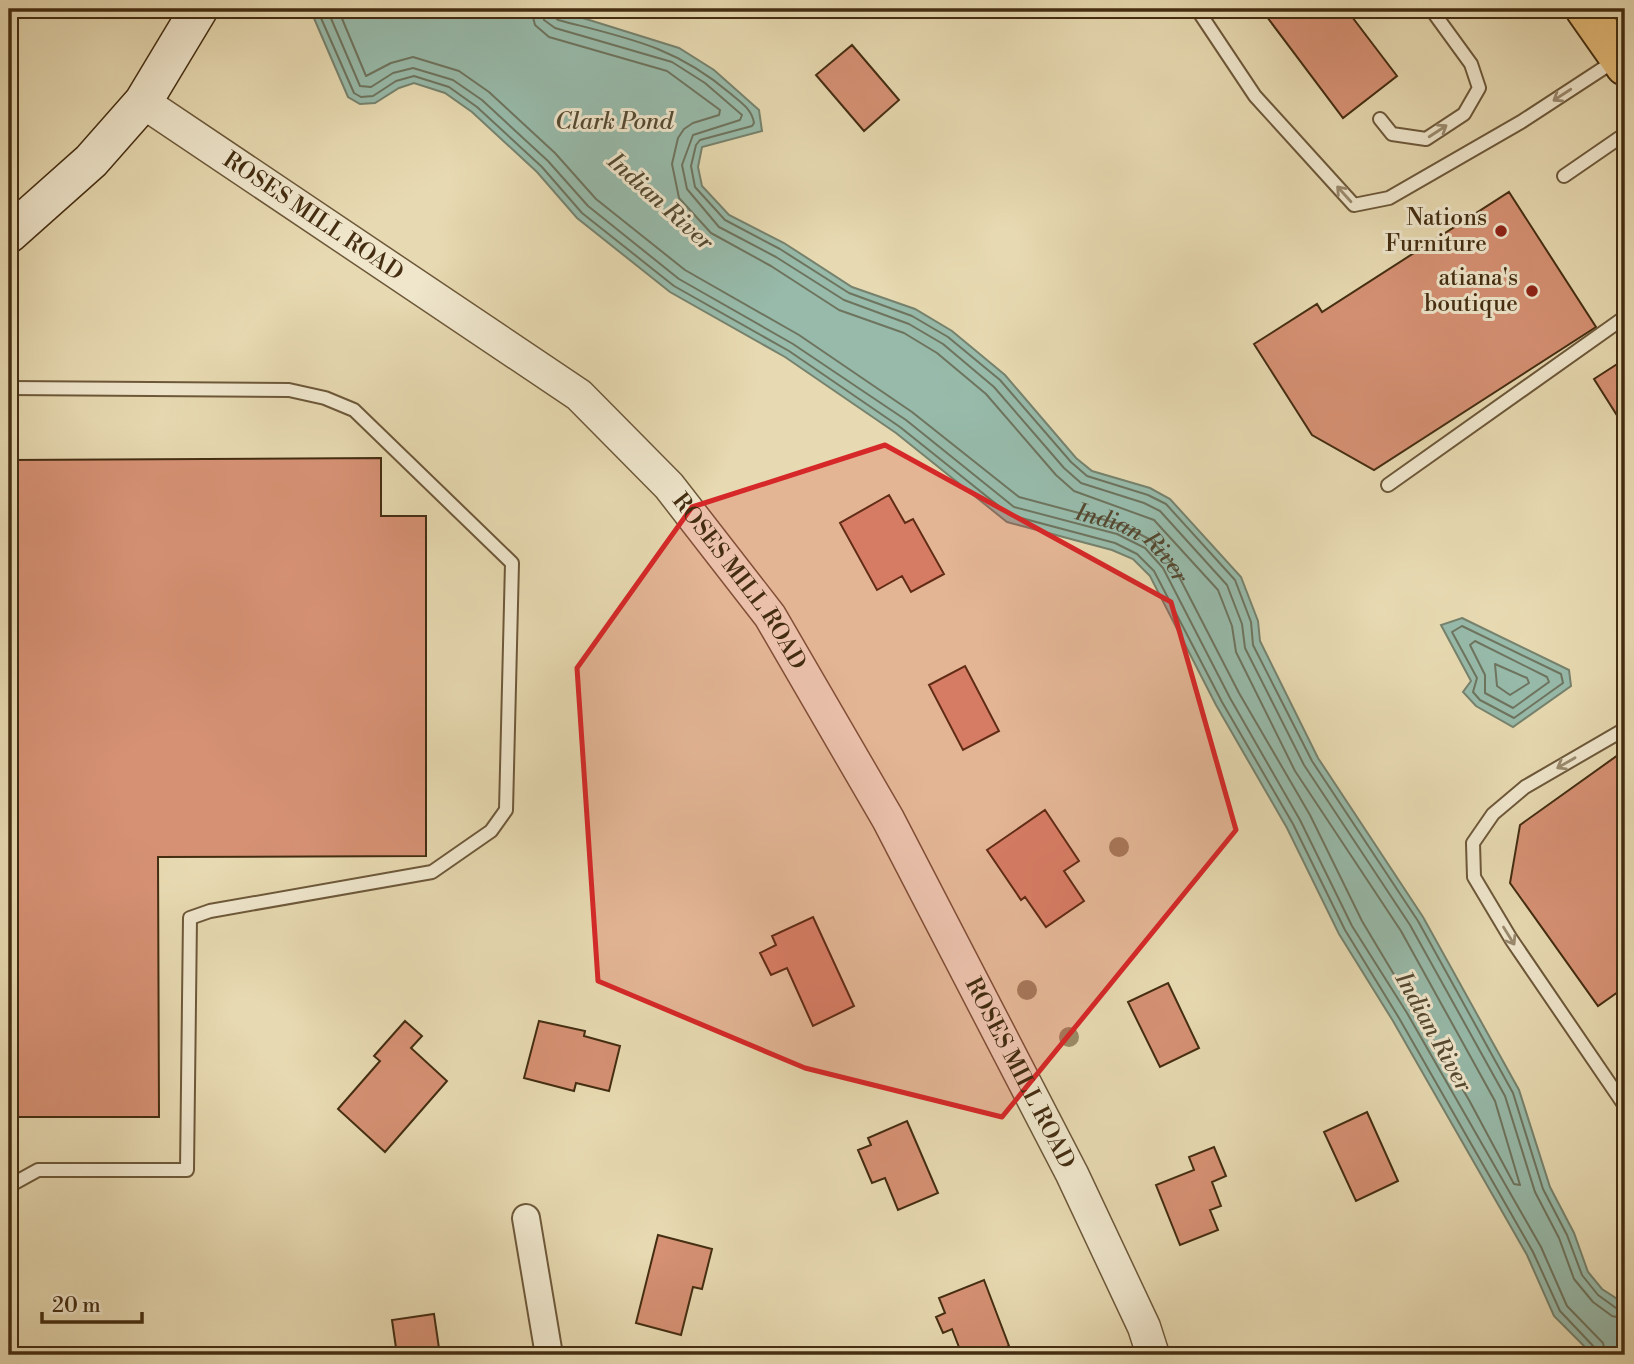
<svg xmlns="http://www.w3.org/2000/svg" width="1634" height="1364" viewBox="0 0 1634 1364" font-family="'Libre Bodoni',serif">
	<rect width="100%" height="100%" fill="#e7d9b1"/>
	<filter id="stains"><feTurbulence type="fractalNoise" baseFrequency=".00286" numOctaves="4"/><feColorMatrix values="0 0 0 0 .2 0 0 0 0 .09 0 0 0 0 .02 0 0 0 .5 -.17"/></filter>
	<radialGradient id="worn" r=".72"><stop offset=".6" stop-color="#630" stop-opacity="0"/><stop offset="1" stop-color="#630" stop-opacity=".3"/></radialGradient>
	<!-- water -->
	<path fill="#97baaa" stroke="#76826d" stroke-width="2" d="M310,9H554L679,48L714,70L759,110L762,131L702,147L698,167L702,186L729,215L784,243L852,287L915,309L952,331L1005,375L1076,458L1092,471L1150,488L1170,499L1241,577L1258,621L1260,641L1318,758L1423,917L1519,1090L1550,1187L1574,1233L1588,1272L1602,1289L1625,1304V1355H1593L1554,1316L1527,1255L1393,1021L1339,934L1287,828L1216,705L1150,576L1133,559L1112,550L1007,522L896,433L785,357L670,292L577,218L537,172L472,112L445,93L414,83L399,88L375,103L360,104L348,97Z
		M1462,618L1569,670L1571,686L1513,727L1476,706L1463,692L1471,681L1441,625Z"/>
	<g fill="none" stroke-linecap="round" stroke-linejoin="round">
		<!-- shore -->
		<g stroke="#6e745e" stroke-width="2">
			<path d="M317,9L354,93L361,97L373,96L396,81L414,76L449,87L477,107L542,167L582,213L674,286L789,351L900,427L1010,515L1115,543L1137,554L1154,571L1222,702L1293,824L1345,930L1399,1018L1533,1252L1560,1311L1595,1348L1598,1355"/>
			<path d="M327,9L360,86L371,87L393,73L413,68L453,80L482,100L548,161L588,206L679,279L793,344L906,420L1014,507L1117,534L1145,548L1163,568L1230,698L1300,820L1352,926L1407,1013L1541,1247L1567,1306L1603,1343L1606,1355"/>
			<path id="s1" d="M338,9L366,76L391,63L413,57L459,71L489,92L555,153L596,199L685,270L799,335L912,412L1019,497L1120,524L1151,540L1172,563L1239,693L1310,815L1362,921L1469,1100L1514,1184L1520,1185L1495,1101L1401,931L1295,771L1236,652L1232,626L1218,590L1154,520L1074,491L1056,475L986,394L937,353L904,333L839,310L771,266L711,233L679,198L672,164L678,138L684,129L693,123L719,115L720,110L667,71L549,37L535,25L531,9"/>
			<path d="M542,9L544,20L555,28L672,62L705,83L742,115L740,120L693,135L682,165L687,189L719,227L776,257L844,300L909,324L943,344L994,387L1064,468L1081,483L1144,503L1160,511L1227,585L1242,624L1245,648L1304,765L1410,925L1505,1096L1535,1192L1559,1238L1574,1279L1593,1302L1612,1316L1625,1319"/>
			<path d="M551,9L552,15L558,20C627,38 675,46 731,94C741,103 752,109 754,123L752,126L700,140L696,145L691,166L695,187L725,220L780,249L849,293L912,316L948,337L1000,380L1071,462L1087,476L1148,495L1166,504L1235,580L1251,622L1253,645L1312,761L1418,921L1513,1093L1543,1189L1567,1235L1582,1275L1598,1295L1616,1308L1625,1310"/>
			<path d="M1462,626L1561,674L1563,683L1514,718L1480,700L1473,692L1477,678L1452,632Z"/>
			<path d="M1475,641L1547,677L1549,682L1513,708L1485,693V675L1470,645Z"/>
			<path d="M1495,664L1527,678L1529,683L1510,695L1497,686Z"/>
		</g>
	</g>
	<!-- building -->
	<path fill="#d69174" stroke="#442d11" stroke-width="2" d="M1261,9H1346L1397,76L1343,118Z
		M852,45L899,100L864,131L816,75Z
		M1509,192L1596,327L1374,470L1312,435L1254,344L1317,304L1322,312Z
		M1625,359V428L1594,379Z
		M381,458V516H426V856L158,857L159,1117H9V460Z
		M889,495L905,523L913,519L944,574L911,592L902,576L877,590L840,523Z
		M965,666L999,731L963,750L929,685Z
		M1625,750V987L1598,1006L1510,883L1520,825Z
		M1045,810L1079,861L1064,871L1084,901L1046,927L1025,897L1021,900L987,850Z
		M813,917L854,1006L813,1026L787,968L771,975L760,953L776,945L772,936Z
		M1168,983L1199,1048L1160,1067L1128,1002Z
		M405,1021L422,1036L411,1048L447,1081L385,1152L338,1109L380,1061L374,1056Z
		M539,1021L585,1031L584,1036L620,1046L609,1091L576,1083L574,1091L524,1078Z
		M1367,1112L1398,1181L1356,1201L1324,1132Z
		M907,1121L938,1193L898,1210L885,1178L872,1183L858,1150L871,1145L868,1138Z
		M1214,1147L1226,1176L1212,1182L1221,1206L1210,1210L1218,1230L1180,1245L1156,1185L1194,1170L1189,1157Z
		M658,1235L712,1249L702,1289L693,1287L681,1335L636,1323Z
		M984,1280L1009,1346L986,1355H962L952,1329L943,1333L936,1317L945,1313L939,1298Z
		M434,1314L440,1355H397L392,1320Z"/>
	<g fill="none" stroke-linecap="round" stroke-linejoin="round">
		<!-- service casing -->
		<g stroke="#6d5839" stroke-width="16">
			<path id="service" d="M1197,9L1255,96L1354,205L1389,198L1521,122L1616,60
				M1380,119L1392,134L1426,139L1464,114L1479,88L1471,64L1431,9
				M1564,176L1625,134
				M9,388L289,390L325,398L354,410L512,563L506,810L491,831L432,872L210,911L190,918L187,1170H38L9,1186
				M1388,485L1625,317
				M1625,729L1525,787L1493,814L1473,843L1474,877L1511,939L1625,1106"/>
		</g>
		<!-- minor casing -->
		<g stroke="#6d5839" stroke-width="30">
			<path id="minor" d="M526,1218L549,1355"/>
		</g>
		<!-- tertiary casing -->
		<g stroke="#6d5839" stroke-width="35">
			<g id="tertiary">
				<path id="s2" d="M143,102L579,395L669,486L770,616L888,819L1072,1174L1144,1327L1153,1355"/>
			</g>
		</g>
		<!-- secondary casing -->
		<g stroke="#442d11" stroke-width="40">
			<path id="secondary" d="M9,234L91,161L143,102L199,9"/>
		</g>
		<!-- primary casing -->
		<g stroke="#442d11" stroke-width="42">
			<path id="primary" d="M1585,9L1625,66"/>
		</g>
		<!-- service -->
		<use href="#service" stroke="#efe6cc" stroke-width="12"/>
		<!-- minor -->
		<use href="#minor" stroke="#efe6cc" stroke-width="26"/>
		<!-- tertiary -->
		<use href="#tertiary" stroke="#efe6cc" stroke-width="32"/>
		<!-- secondary -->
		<use href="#secondary" stroke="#efe6cc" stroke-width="37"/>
		<!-- primary -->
		<use href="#primary" stroke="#e4bc78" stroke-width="38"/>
	</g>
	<!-- trees -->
	<g fill="#9b8a66">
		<circle cx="1119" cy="847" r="10"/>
		<circle cx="1027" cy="990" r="10"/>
		<circle cx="1069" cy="1037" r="10"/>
	</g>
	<!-- one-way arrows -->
	<defs><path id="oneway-shaft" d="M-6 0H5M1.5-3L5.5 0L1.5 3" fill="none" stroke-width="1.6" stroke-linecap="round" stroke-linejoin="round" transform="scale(1.75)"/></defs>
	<g stroke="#9a8a6e">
		<use href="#oneway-shaft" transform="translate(1562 95) rotate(147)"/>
		<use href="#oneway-shaft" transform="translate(1438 131) rotate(-33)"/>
		<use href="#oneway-shaft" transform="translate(1344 194) rotate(-132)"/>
		<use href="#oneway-shaft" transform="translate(1566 763) rotate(150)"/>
		<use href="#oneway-shaft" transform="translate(1509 936) rotate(58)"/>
	</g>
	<!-- marked area -->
	<path fill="#d62828" fill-opacity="0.2" stroke="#d62828" stroke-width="5" stroke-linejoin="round" d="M885,445L1171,602L1236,830L1002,1117L805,1068L598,981L577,668L692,507Z"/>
	<!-- markers -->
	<g fill="#8f2418" stroke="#efe6cc" stroke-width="2.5">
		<circle cx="1501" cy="231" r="7"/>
		<circle cx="1532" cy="291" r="7"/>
	</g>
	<g text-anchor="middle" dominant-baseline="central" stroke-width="6" stroke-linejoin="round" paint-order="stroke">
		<!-- street labels -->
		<g font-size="23" fill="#442d11" stroke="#efe6cc">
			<text stroke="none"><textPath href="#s2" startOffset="205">ROSES MILL ROAD</textPath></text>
			<text stroke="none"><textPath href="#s2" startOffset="772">ROSES MILL ROAD</textPath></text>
			<text stroke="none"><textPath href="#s2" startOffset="1339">ROSES MILL ROAD</textPath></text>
		</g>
		<!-- poi labels -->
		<g font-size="23" fill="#442d11" stroke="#efe6cc" text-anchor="end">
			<text x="1487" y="218">Nations<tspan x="1487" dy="26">Furniture</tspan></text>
			<text x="1518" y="278">atiana's<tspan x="1518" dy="26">boutique</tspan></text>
		</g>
		<!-- water labels -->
		<g font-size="24" font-style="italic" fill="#554930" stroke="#efe6cc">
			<text x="614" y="122">Clark Pond</text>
			<text transform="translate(660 202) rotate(42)">Indian River</text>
			<text stroke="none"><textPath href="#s1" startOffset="1003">Indian River</textPath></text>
			<text transform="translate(1433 1032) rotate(61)">Indian River</text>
		</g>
	</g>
	<!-- margin -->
	<rect width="1634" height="1364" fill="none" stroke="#e7d9b1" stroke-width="35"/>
	<rect x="10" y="10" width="1613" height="1343" fill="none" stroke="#442d11" stroke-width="3.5"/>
	<rect x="18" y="18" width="1599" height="1329" fill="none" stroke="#442d11" stroke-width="2"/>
	<!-- scale -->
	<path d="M42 1312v10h100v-10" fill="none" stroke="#442d11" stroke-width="3.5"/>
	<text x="52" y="1312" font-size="21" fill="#442d11" stroke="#efe6cc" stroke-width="5" paint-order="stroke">20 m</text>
	<rect width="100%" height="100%" filter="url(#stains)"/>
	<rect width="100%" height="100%" fill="url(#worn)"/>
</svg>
